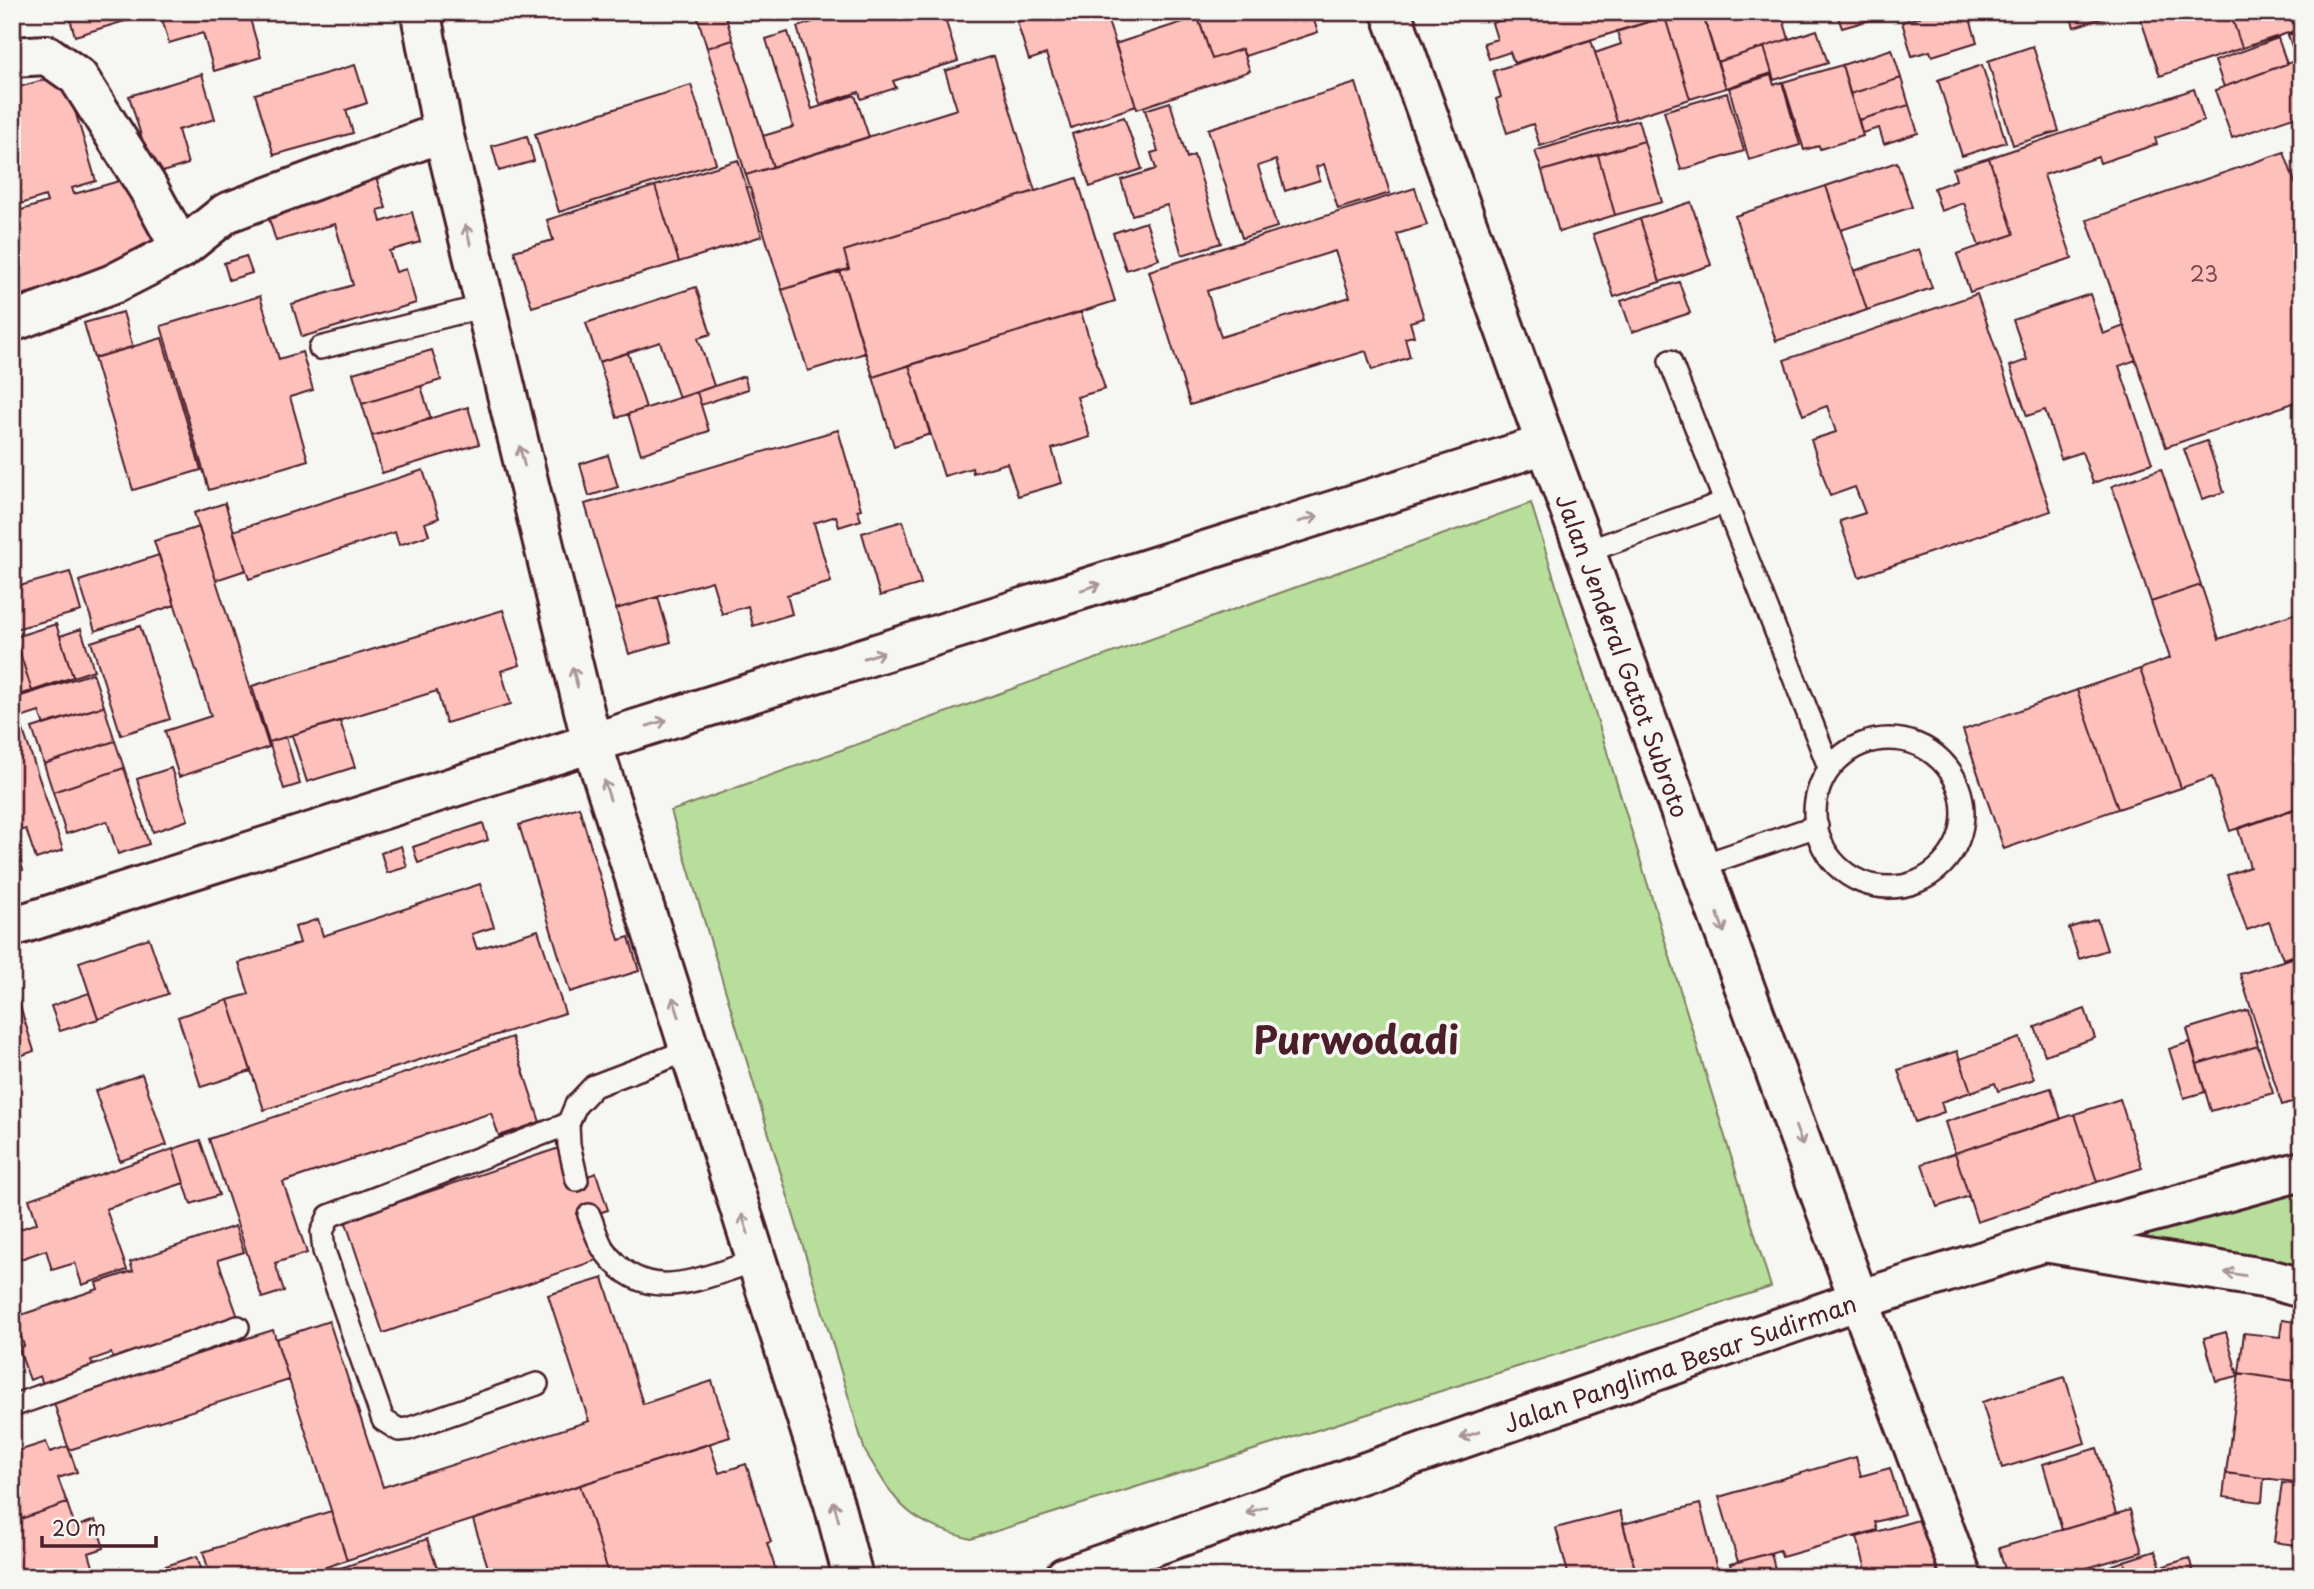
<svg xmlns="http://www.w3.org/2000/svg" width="2314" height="1589" viewBox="0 0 2314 1589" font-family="'Playpen Sans',sans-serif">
	<rect width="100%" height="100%" fill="#f6f6f2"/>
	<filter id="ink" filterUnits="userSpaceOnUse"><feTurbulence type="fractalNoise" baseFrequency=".0143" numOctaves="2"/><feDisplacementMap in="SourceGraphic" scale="14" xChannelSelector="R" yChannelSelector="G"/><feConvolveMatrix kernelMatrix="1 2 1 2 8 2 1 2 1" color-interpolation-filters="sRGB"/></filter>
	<g filter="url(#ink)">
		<!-- green -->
		<path fill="#b7de9a" stroke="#807e62" stroke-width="2" d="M1531,503L1771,1287L971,1539C905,1521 899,1507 865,1451L671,811Z
			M2302,1171V1284L2051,1240Z"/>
		<!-- building -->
		<path fill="#fdc0bb" stroke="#4a1f2b" stroke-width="2" fill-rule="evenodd" d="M68,12H155L75,36Z
			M160,12H248L261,57L214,71L203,33L169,43Z
			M696,12H724L733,40L707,48Z
			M823,12H943L958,61L893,81L896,88L861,99L859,92L820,104L797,27L824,18Z
			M1045,12H1105L1136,106L1071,128L1046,54L1029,60L1017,22Z
			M1196,12H1311L1318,32L1245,56L1242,49L1212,59Z
			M1498,12H1527L1500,21Z
			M1527,12H1663L1665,17L1514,63L1510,52L1489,59L1484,43L1497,39L1492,23Z
			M1679,12H1702L1726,88L1690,99L1665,17Z
			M1702,12H1781L1789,39L1717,62Z
			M1820,12H1867L1870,20L1842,28L1837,14L1821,18Z
			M1918,12H1968L1977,42L1932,56L1930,51L1912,56L1902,22L1920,17Z
			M2069,12H2122L2074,27Z
			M2144,12H2230L2242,48L2160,76L2139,14Z
			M2230,12H2292L2297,30L2242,48Z
			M2292,12H2302V28L2297,30Z
			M1198,17L1212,59L1242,49L1250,71L1137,109L1115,44Z
			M1665,17L1690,99L1617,122L1595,53L1621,44L1617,31Z
			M1817,30L1828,63L1774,80L1764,47Z
			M2302,30V59L2297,60L2288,35Z
			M788,32L812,109L855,95L869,137L773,167L763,136L793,127L766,39Z
			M2278,38L2287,64L2224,87L2215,61Z
			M733,40L773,167L746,175L707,48Z
			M1591,40L1617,122L1540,146L1533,124L1507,133L1496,99L1501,97L1493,71Z
			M2033,46L2059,131L2013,145L1988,61Z
			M1764,47L1772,73L1726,88L1717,62Z
			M1892,49L1901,78L1850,94L1842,65Z
			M994,56L1035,191L844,251L849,269L782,290L746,175L957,109L945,71Z
			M2297,60L2302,75V114L2232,138L2215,90Z
			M355,65L367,103L346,110L353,133L274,155L255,94Z
			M1842,65L1863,136L1820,149L1819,146L1804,150L1783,82Z
			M1982,65L2006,142L1962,156L1938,80Z
			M64,74L96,181L72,188L74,194L133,177L157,254L12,298V213L47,202L45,196L21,204L12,176V89Z
			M202,74L215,119L178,130L188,164L153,175L129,96Z
			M1771,75L1774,85L1782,82L1800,145L1749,160L1729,88Z
			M1901,78L1909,105L1859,120L1850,94Z
			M1356,83L1390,193L1338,209L1324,164L1316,167L1320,180L1285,191L1276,160L1258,166L1277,227L1242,238L1208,129Z
			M691,85L716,163L559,212L535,134Z
			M2194,89L2204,121L2155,138L2157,144L2100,163L2098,157L2044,175L2072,258L1970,292L1957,254L2014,234L1989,158Z
			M1727,93L1744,151L1681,170L1664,111Z
			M1170,102L1187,158L1194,155L1221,243L1182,255L1167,205L1132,215L1121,180L1156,169L1151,153L1158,151L1145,110Z
			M1909,105L1918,133L1884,144L1879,128L1862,133L1859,120Z
			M1124,117L1142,169L1090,187L1072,134Z
			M1638,120L1644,141L1542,171L1535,151Z
			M527,136L534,161L499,171L492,146Z
			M1644,141L1662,202L1615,215L1598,155Z
			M2284,152L2302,202V400L2166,447L2087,220Z
			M1598,155L1615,215L1559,232L1542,171Z
			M1989,158L2014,234L1979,246L1964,203L1941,211L1934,188L1956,180L1953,169Z
			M738,160L762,236L679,262L655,186Z
			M1897,162L1912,207L1841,230L1826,186Z
			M375,174L386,208L378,210L381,222L412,212L420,242L389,251L396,272L406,269L416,303L302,337L292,304L353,285L335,224L276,241L265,206Z
			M1077,178L1115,301L873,377L840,271L849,269L844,251Z
			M655,186L679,262L532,307L514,251L553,240L547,220Z
			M1826,186L1867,310L1776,341L1735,216Z
			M1415,188L1427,225L1397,234L1424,318L1410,322L1414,336L1405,338L1410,357L1372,370L1366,351L1190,405L1149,271ZM1335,251L1350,297L1221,337L1207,291Z
			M1691,202L1711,265L1660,282L1640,219Z
			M1640,219L1660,282L1614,297L1593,234Z
			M1146,222L1159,259L1126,270L1113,233Z
			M1919,249L1932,288L1867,310L1854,271Z
			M246,256L252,273L229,280L224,263Z
			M840,271L865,353L808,371L782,290Z
			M1679,282L1690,313L1632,332L1621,301Z
			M696,287L711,334L698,338L714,386L679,398L660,342L599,362L586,323Z
			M1977,294L2051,511L1859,577L1840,521L1865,513L1855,487L1830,496L1811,440L1836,432L1827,406L1803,415L1784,360Z
			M2090,294L2103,334L2124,326L2136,360L2119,366L2152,463L2093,483L2082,452L2061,459L2045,410L2027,416L2010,366L2027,360L2013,320Z
			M260,296L279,359L302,352L313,390L290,397L308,460L209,490L161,326Z
			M123,312L133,347L94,358L84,323Z
			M1081,312L1105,389L1077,397L1090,437L1052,449L1062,483L1018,496L1007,463L973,473L972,468L944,476L909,365Z
			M162,338L201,470L133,490L94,358Z
			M432,350L441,380L362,404L353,373Z
			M628,353L646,408L617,418L599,362Z
			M909,365L930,434L894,446L873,377Z
			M744,376L748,389L701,405L697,392Z
			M421,386L431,419L372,436L362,404Z
			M697,392L709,431L641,454L628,414Z
			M468,407L479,444L382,473L372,436Z
			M838,430L861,509L857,510L861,520L839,527L836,516L814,523L831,582L787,595L792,614L753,626L748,606L722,614L712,581L616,609L585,504Z
			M2207,441L2224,492L2202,499L2184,449Z
			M608,455L618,487L589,496L580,464Z
			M2161,469L2201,585L2151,602L2112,486Z
			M423,470L439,518L425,523L429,535L399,545L395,532L249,579L233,531Z
			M225,503L246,570L216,580L194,513Z
			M903,521L921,584L880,596L862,533Z
			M199,527L269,747L179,777L165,731L211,716L154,541Z
			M159,555L175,605L95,631L79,581Z
			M70,572L81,611L12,630V588Z
			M2201,585L2219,639L2302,611V790L2297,792L2302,806L2230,831L2212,777L2181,788L2140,669L2170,658L2151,602Z
			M658,597L671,642L629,654L616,609Z
			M503,610L520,665L501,671L511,704L446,723L437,691L269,742L252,686Z
			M56,624L73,677L32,691L15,637Z
			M140,626L170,719L121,735L91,642Z
			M81,629L94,670L73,677L60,636Z
			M15,637L32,691L12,697V638Z
			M2140,669L2181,788L2118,809L2077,690Z
			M93,673L104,706L44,725L39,712L18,719L12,699Z
			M2077,690L2118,809L2004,849L1963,730Z
			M104,706L115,741L44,764L32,728Z
			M340,721L355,767L307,782L292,735Z
			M22,727L63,850L36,859L26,829L16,832L12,821V730Z
			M286,737L300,784L284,789L269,742Z
			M115,741L124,768L53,792L44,764Z
			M124,768L149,844L118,854L107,821L66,834L53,792Z
			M171,768L188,820L153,832L137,779Z
			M579,807L619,940L629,937L639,971L570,992L519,825Z
			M2296,809L2302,826V953L2283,959L2269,922L2247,930L2227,875L2250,867L2238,829Z
			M483,823L488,840L418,863L413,847Z
			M12,834L23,870L12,872Z
			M401,846L407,867L387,873L381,853Z
			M480,884L494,927L472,934L477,949L538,930L565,1013L264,1110L228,1000L249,994L239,963L300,943L295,927L318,919L323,936Z
			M2097,919L2107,950L2079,959L2069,928Z
			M149,938L168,994L98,1019L79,962Z
			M2302,955V1099L2282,1105L2240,974Z
			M14,987L34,1051L12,1059V988Z
			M89,993L98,1019L60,1031L51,1006Z
			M228,1000L251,1071L201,1087L178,1017Z
			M2085,1009L2095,1038L2045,1055L2035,1027Z
			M2248,1010L2258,1046L2197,1064L2187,1029Z
			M512,1037L540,1122L499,1136L491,1113L283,1182L307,1253L275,1263L284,1291L262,1298L209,1139Z
			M2020,1038L2034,1079L1998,1091L1995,1083L1971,1092L1960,1059Z
			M2190,1042L2205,1092L2184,1098L2169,1049Z
			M2258,1046L2273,1093L2211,1111L2197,1064Z
			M1957,1051L1971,1092L1941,1102L1944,1112L1915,1122L1898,1070Z
			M142,1074L167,1145L120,1161L95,1091Z
			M2051,1088L2061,1119L1955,1153L1945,1122Z
			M2120,1099L2142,1168L2097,1182L2075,1114Z
			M2075,1114L2097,1182L1977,1222L1955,1153Z
			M200,1140L219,1195L191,1204L173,1149Z
			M559,1148L571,1182L596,1173L608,1210L582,1218L597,1260L383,1333L345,1220Z
			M173,1149L184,1183L106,1209L127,1270L82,1285L75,1263L52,1270L46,1250L12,1262V1232L37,1223L29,1199Z
			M1955,1153L1969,1196L1937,1207L1922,1164Z
			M235,1226L244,1252L218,1260L239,1320L114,1362L111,1353L91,1360L95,1370L44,1387L40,1376L30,1380L18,1347L24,1346L15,1317L98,1289L96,1283L133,1271L130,1262Z
			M603,1278L643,1404L712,1381L730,1437L347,1560L276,1339L329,1321L383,1487L589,1421L548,1295Z
			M2282,1320L2302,1323L2300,1382L2239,1373L2244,1333L2280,1337Z
			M273,1330L289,1380L69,1450L53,1400Z
			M2226,1332L2238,1376L2216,1381L2204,1338Z
			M2239,1373L2302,1382V1483L2226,1473Z
			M2065,1377L2085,1443L2002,1468L1982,1402Z
			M46,1442L50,1452L68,1446L77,1472L58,1478L67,1503L12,1522V1453Z
			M710,1444L719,1473L746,1464L771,1542L767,1543L778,1577H610L580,1485Z
			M2097,1448L2116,1514L2062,1530L2043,1464Z
			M1856,1457L1861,1476L1890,1468L1904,1514L1875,1522L1877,1530L1782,1557L1780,1550L1738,1562L1719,1497Z
			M2226,1473L2264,1478L2262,1502L2223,1497Z
			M2282,1483L2302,1485V1546L2274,1542Z
			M580,1485L610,1577H491L473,1520Z
			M67,1503L75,1527L95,1520L104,1548L89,1553L94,1570L72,1577H22L20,1571L12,1574V1522Z
			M1700,1504L1719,1577H1637L1623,1524Z
			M2130,1510L2142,1552L2056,1577H2007L1999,1548Z
			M331,1511L347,1560L297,1577H211L203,1552Z
			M1620,1511L1637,1577H1569L1556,1528Z
			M1922,1519L1939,1577H1868L1857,1537Z
			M427,1539L440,1577H314Z
			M2155,1551L2161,1567L2189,1558L2195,1577H2129L2124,1561Z
			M1771,1553L1777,1577H1734L1730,1564Z
			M197,1556L204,1577H131Z
			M2124,1561L2129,1577H2079Z"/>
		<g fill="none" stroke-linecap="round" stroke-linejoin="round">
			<!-- lane casing -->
			<g stroke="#4a1f2b" stroke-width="26">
				<path id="lane" d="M320,348L485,306
					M1670,361L1829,767
					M1585,552L1723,503
					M1815 813a74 74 0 1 1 148 0a74 74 0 1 1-148 0Z
					M1700,866L1817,826
					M568,1124L569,1145L577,1180
					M589,1215C594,1226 597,1240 604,1250C646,1309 701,1277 756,1261
					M537,1384L408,1429L399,1430L383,1420L324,1251L322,1232L329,1216L568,1124L576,1105L594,1086L689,1050
					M12,1406L238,1327"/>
			</g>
			<!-- street casing -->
			<g stroke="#4a1f2b" stroke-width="44">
				<path id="street" d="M12,57L47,55L78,77L148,188L181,249
					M12,322L113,284L181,249L226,213L443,132
					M12,927L592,743
					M1859,1300L1962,1577"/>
			</g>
			<!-- secondary casing -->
			<g stroke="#4a1f2b" stroke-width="44">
				<g id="secondary">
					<path id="s1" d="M1391,12L1546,444L1859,1300"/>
					<path d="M421,14L443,132L592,743L834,1504L853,1577"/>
					<path d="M592,743L1546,444"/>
					<path d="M2044,1242L2269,1279L2302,1288"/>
				</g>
			</g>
			<!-- primary casing -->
			<g stroke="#4a1f2b" stroke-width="44">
				<g id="primary">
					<path d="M421,14L423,12"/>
					<path id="s2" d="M1065,1577L1859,1300L2044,1242L2302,1171"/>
				</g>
			</g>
			<!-- lane -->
			<use href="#lane" stroke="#f6f6f2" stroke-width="21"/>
			<!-- street -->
			<use href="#street" stroke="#f6f6f2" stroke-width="38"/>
			<!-- secondary -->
			<use href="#secondary" stroke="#f6f6f2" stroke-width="38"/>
			<!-- primary -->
			<use href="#primary" stroke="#f6f6f2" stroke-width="38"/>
		</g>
		<!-- one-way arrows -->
		<defs><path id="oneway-shaft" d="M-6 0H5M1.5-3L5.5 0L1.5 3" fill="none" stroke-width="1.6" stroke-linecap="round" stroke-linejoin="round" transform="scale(1.75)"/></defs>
		<g stroke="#a99598">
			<use href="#oneway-shaft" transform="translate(468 235) rotate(-104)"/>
			<use href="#oneway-shaft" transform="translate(522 456) rotate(-104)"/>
			<use href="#oneway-shaft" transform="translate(1308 519) rotate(-17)"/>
			<use href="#oneway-shaft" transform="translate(1091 587) rotate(-17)"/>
			<use href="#oneway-shaft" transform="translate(874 655) rotate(-17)"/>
			<use href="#oneway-shaft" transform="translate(575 677) rotate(-104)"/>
			<use href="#oneway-shaft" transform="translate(657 723) rotate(-17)"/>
			<use href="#oneway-shaft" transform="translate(607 790) rotate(-108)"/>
			<use href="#oneway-shaft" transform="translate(1721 923) rotate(70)"/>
			<use href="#oneway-shaft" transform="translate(676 1007) rotate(-108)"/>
			<use href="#oneway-shaft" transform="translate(1799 1136) rotate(70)"/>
			<use href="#oneway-shaft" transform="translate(745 1224) rotate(-108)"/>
			<use href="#oneway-shaft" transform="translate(2235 1274) rotate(-171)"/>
			<use href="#oneway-shaft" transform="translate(1470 1435) rotate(161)"/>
			<use href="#oneway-shaft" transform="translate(1256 1510) rotate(161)"/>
			<use href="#oneway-shaft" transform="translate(836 1511) rotate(-105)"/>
		</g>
	</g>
	<g text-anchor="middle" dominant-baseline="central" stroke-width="7" stroke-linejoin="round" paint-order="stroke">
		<!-- number labels -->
		<g font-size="21" fill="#77474f">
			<text x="2204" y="273">23</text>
		</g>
		<!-- street labels -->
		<g font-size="24" fill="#4a1f2b" stroke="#f6f6f2">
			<text stroke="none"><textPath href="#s1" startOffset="684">Jalan Jenderal Gatot Subroto</textPath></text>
			<text stroke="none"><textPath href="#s2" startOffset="651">Jalan Panglima Besar Sudirman</textPath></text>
		</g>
		<!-- town labels -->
		<g font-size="38" font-weight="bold" fill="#4a1f2b" stroke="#f6f6f2">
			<text x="1356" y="1038">Purwodadi</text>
		</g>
	</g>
	<!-- margin -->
	<rect width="2314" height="1589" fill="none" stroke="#f6f6f2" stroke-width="42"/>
	<rect x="21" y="21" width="2272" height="1547" fill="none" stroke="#4a1f2b" stroke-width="2.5" filter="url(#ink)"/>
	<!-- scale -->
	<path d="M42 1536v10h114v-10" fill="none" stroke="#4a1f2b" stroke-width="3.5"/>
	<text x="52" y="1536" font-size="21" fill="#4a1f2b" stroke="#f6f6f2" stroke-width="5" paint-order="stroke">20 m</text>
</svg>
